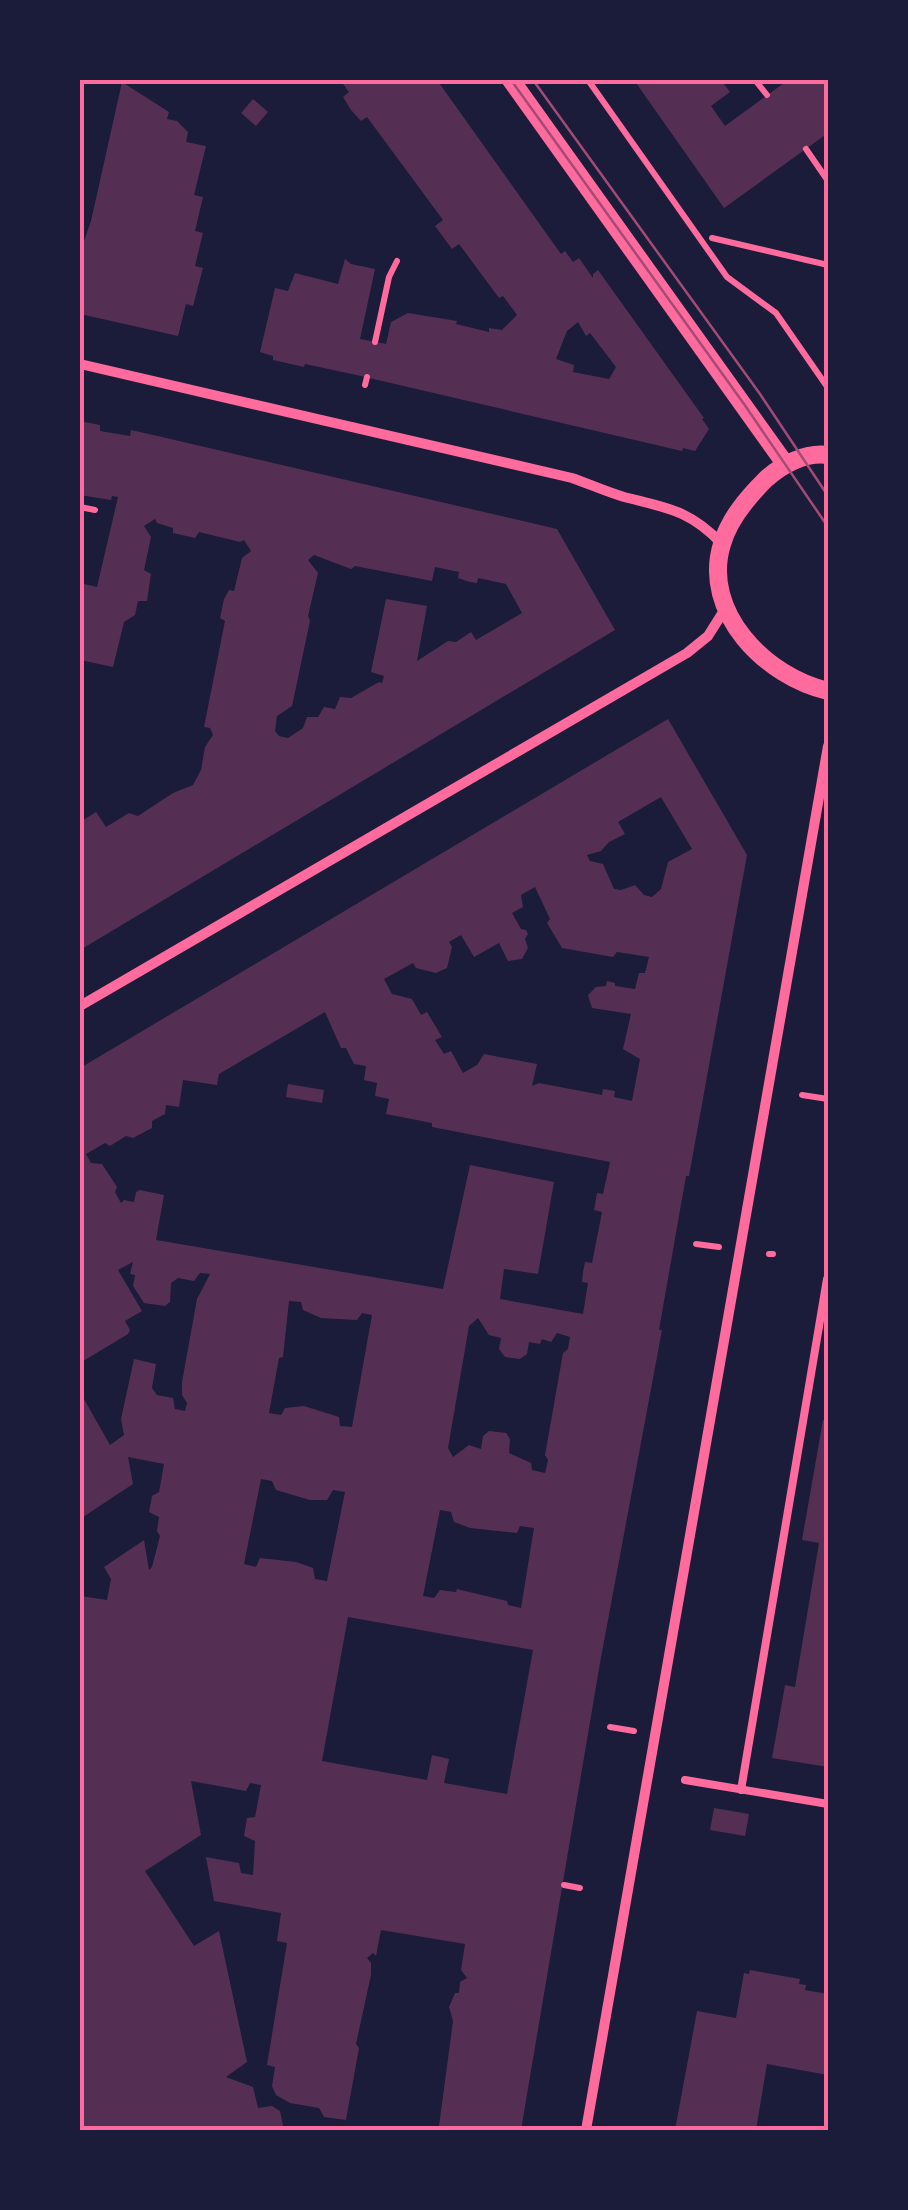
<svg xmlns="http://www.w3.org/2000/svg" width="908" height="2210" viewBox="0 0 908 2210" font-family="Mulish,sans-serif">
	<rect width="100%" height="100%" fill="#1b1b3a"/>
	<!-- building -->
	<path fill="#542f53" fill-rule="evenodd" d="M340,80H437L561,254L565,251L573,262L579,258L593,278V274L598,270L704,418L702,419L709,429L695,451L683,448L682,451L352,374L305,364L304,367L273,360V356L260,352L275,288L288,291L295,273L338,284L345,259L351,264L375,269L360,339L386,344L391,322L408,313L457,321L456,324L489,332V328L502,330L517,315L503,296L499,298L459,244L452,249L435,226L443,220L367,117L361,121L351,110L343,97L349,92ZM578,322L586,336L590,333L616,367L609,379L573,372L574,365L556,359L567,331Z
		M634,80H721L730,92L711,106L725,126L788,80H828V133L724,208Z
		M122,82L169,112L167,119L177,121L188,132L186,142L206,146L194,195L203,197L195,231L203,233L195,266L203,268L193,306L186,304L178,336L80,314V240L84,241L91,221Z
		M253,99L268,112L256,126L241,113Z
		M80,421L100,425V431L130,436L131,430L162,437L557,529L615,630L80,950V822L96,812L106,827L129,813L138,816L173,793L193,785L201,770L205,747L213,735L210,728L204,727L225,621L220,618L224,599L229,590L234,591L242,558L251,551L244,540L240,542L199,532L195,538L173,533V528L157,523L155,519L144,526L151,537L144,570L151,574L147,601H138L135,615L124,622L113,667L80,660V583L97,587L118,497L112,496L111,500L80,495ZM314,555L351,569L355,566L432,581L435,567L459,572L458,578L470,582L477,583L478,578L506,584L522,613L476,640L471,632L456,642L448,641L417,661L427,606L386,599L371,672L384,676L382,683L379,682L351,698L340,697L335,709L324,707L318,717H307L303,728L288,738L279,736L275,731L277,716L292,706L310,621L308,616L318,573L308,560Z
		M668,719L747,855L689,1176H686L659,1330H662L600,1663L521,2130H443L439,2126L453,2021L449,2007L455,1993H459L460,1982L467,1978L461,1970L465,1944L381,1930L376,1956L373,1953L367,1958L371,1963V1975L356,2044L359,2048L346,2120L324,2117L319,2108L290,2103L276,2095L272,2086L275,2067L267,2065L287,1943L277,1941L281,1913L214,1901L206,1857L239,1863L241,1873L253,1875L255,1841L244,1836L247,1818L255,1817L261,1785L250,1783L246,1791L191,1781L201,1835L145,1871L194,1946L219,1931L247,2062L226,2077L253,2087L258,2108L272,2106L280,2111L284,2130H80V1596L107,1600L111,1579L104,1567L144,1540L149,1570L152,1567L160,1536L157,1531L159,1517L149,1512L152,1496L159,1492L164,1464L128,1457L133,1484L80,1519V1392L110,1445L124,1435L121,1419L134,1359L156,1364L152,1388L157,1395L173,1398L175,1409L185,1411L187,1403L182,1395V1382L197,1299L210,1274L200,1273L194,1281L178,1278L171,1283L170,1302L165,1306L144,1303L133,1286L135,1275L130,1274L133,1262L118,1270L142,1311L125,1321L130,1330L128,1334L80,1363V1068ZM661,797L692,849L668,862L661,889L652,897L644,895L635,885L621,890L614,889L603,864L590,861L587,855L601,851L609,842L625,834L618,822ZM535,887L550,919L547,923L562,948L613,957L617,952L649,957L645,973H639L635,989L615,986V983L607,981L606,986L596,987L588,995L592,1008L631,1014L623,1049L640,1059L632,1101L614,1097L615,1091L603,1089L602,1095L539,1083L532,1086L537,1064L484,1054L477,1065L463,1073L451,1051L444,1054L435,1040L442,1037L427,1012L421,1015L412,999L392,994L384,979L413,963L416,968L436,973L447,968L452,947L449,942L461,935L474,957L499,943L508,961L522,959L528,948L525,939L528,934L526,930L521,929L512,913L523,907L521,895ZM325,1012L341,1048H346L354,1064L366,1066L364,1080L377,1083L375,1096L389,1099L386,1114L432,1123V1127L610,1162L603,1194L597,1193L594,1210L602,1212L592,1263L585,1262L583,1272L582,1282L588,1283L583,1314L500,1299L504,1269L538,1274L554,1182L470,1165L443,1289L156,1240L164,1195L140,1190L136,1192L134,1202L124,1200L121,1203L115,1192L117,1187L102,1164L91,1163L86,1154L105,1143L110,1146L126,1136L133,1138L152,1128V1121L165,1114L166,1105L179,1107L183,1080L217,1085L219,1074ZM289,1301L301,1302L303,1310L321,1318L357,1320L362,1313L372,1315L352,1427L340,1426L339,1417L304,1406L285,1408L281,1415L269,1413L279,1358L283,1357ZM478,1318L489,1335L501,1338L499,1349L505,1357L520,1359L527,1354L529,1342L540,1344L542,1339L551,1342L557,1333L570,1337L568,1349L563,1353L545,1455L548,1460L545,1473L532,1470L531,1463L509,1453L510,1439L506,1433L489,1431L483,1436L481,1449L469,1445L453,1457L448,1448L469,1326ZM261,1479L272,1481L276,1490L310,1500H327L333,1490L345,1492L327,1581L315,1579L313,1568L296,1562L260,1558L256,1567L244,1564ZM440,1510L451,1512L454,1522L470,1528L517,1533L520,1526L534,1528L521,1608L508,1605L507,1601L457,1589L456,1592L440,1590L434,1598L423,1596ZM348,1617L533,1650L507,1794L444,1783L449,1759L432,1755L427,1780L322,1761Z
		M288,1084L324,1090L322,1103L286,1097Z
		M823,1420L828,1421V1767L772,1758L785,1685L795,1687L819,1543L802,1540Z
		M714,1808L749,1814L745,1836L710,1830Z
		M750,1970L800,1979L799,1984L806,1985L805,1990L828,1994V2075L767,2064L756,2130H675L697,2011L736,2018L744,1973L749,1974Z"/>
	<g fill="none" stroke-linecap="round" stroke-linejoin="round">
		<!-- path -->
		<path stroke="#ff6b9d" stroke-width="6" d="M588,80L727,277L776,313L828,388
			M755,80L767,95
			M806,149L828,181
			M712,238L828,265
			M375,342L389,277L397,261
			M365,385L367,377
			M80,507L95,510
			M802,1095L828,1099
			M696,1244L719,1247
			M769,1254H773
			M610,1727L634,1731
			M564,1885L580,1888"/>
		<!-- service -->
		<path stroke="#ff6b9d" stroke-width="8" d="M685,1780L828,1804
			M741,1790L827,1279"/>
		<!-- minor -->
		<path stroke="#ff6b9d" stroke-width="10" d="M80,364L572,478C589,484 607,492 624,497C667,508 690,510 722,544
			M80,1006L687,653L708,636L725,609
			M586,2130L828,746"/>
		<!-- tertiary -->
		<path stroke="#ff6b9d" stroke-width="18" d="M511,80L786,465
			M828,455C805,452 781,465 765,480C747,498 729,519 722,544C701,612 766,677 828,691"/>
		<!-- tram -->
		<path stroke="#a44b75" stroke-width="2.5" d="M511,80L744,404L828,527
			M533,80L760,394L828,496"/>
	</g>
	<!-- border -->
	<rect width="908" height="2210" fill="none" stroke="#1b1b3a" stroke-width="165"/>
	<rect x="82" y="82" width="744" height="2046" fill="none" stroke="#ff6b9d" stroke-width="4"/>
</svg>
